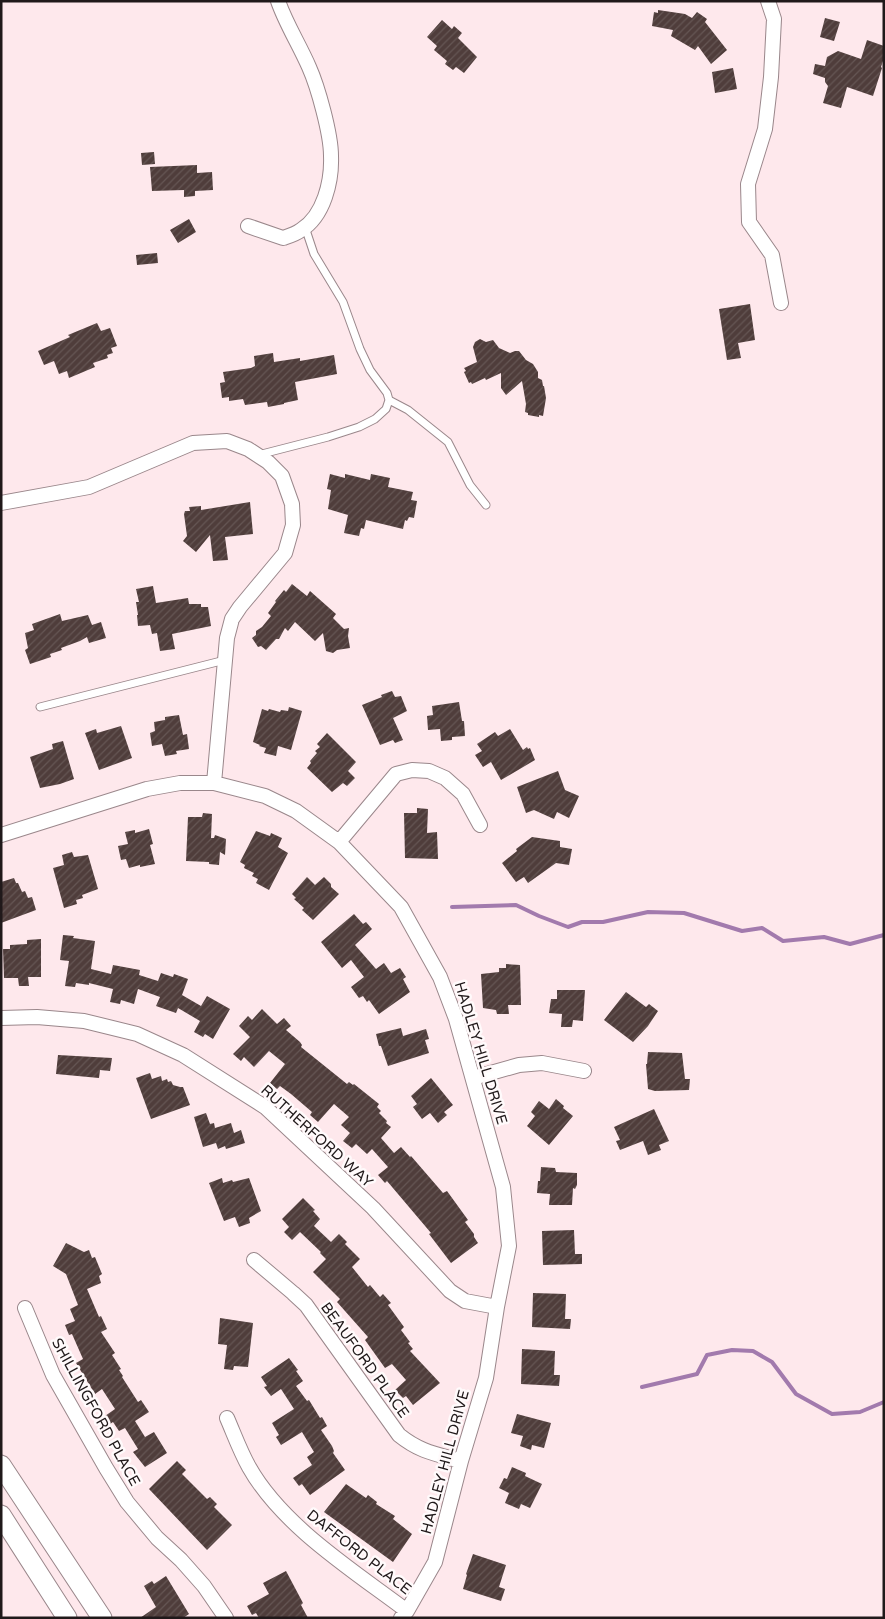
<svg xmlns="http://www.w3.org/2000/svg" width="885" height="1619" viewBox="0 0 885 1619" font-family="'Varela Round',sans-serif">
	<defs>
		<pattern id="building-hatch" width="6" height="6" patternUnits="userSpaceOnUse" patternTransform="scale(1.25)"><rect width="6" height="6" fill="#4f3d3b"/><path d="M-1 1l2-2M0 6l6-6M5 7l2-2" fill="none" stroke="#655654"/></pattern>
	</defs>
	<rect width="100%" height="100%" fill="#fee8ec"/>
	<g fill="none" stroke-linecap="round" stroke-linejoin="round">
		<!-- stream -->
		<path stroke="#a27aad" stroke-width="4" d="M452,907L516,905L539,916L568,927L582,922H603L648,912L684,913L742,931L762,928L783,941L824,937L850,944L884,935
			M642,1387L697,1374L707,1355L732,1350L753,1351L772,1362L796,1394L832,1414L860,1412L884,1402"/>
	</g>
	<!-- building -->
	<path fill="url(#building-hatch)" d="M658,10L685,14L692,18L697,12L707,19L705,22L727,50L711,64L698,46L695,50L671,36L673,30L652,26L654,12L658,13Z
		M825,18L840,22L834,41L820,37Z
		M442,20L452,29L454,26L462,33L458,38L477,57L464,73L456,67L453,70L445,64L447,61L434,50L437,46L427,37Z
		M867,40L884,46V58L881,67L882,68L873,96L847,87L841,108L823,103L828,86L825,82V78L813,74L815,64L825,66L827,57L838,51L861,59Z
		M733,68L737,89L715,93L712,72Z
		M154,152L155,164L142,165L141,153Z
		M197,165V173L212,172L213,190L195,191V196L184,197V190L152,191L150,167Z
		M189,219L196,232L178,243L170,230Z
		M157,253L158,263L137,265L136,255Z
		M750,304L755,340L738,343L741,358L727,360L719,309Z
		M97,323L101,331L110,328L117,346L111,348L113,353L107,355L108,358L93,363L95,367L69,378L67,371L59,374L54,361L44,365L38,351L70,337L68,335Z
		M480,339L486,342L493,340L499,348L510,353L515,351H519L526,360L533,364L538,372V378L542,380L543,386H544L546,398L543,416L539,415V417L528,415V413L525,412L526,404L522,381L506,395L501,388V373L486,380L485,378L472,384L471,382L469,383L464,372L466,371L464,368L477,362L473,347L475,342Z
		M273,353L274,362L300,358V361L334,355L337,374L295,382L298,400L284,403V404L268,407L267,402L245,405L243,399L229,401V397L222,398L220,383L225,382L223,372L251,368L255,366L254,356Z
		M330,474L345,478V474L370,480L371,474L390,478L388,487L413,492L411,500L417,501L414,518L409,517L407,521L405,520L403,529L366,520L364,529L361,528L359,536L344,533L348,515L328,509L331,490L327,489Z
		M250,502L253,534L225,537L228,560L213,561L210,535L196,552L183,541L187,536L184,514L185,511H190L189,507L201,506V510Z
		M292,584L307,596L310,591L336,614L333,618L344,629L349,628L348,636L350,648L337,650L333,653L326,651L323,633L315,641L295,622L288,631L285,628L279,639H276L266,650L261,646L258,647L252,638L256,635V631L262,627L271,616L268,613L276,602L275,601L284,590L286,592Z
		M153,586L156,603L188,598L189,604H201V607H208L211,626L172,634L175,649L160,651L157,633L152,634L150,625L138,626L137,615H138L136,602H139L136,589Z
		M60,614L62,621L88,615L92,625L101,622L106,638L89,643L87,637L80,641L61,648L62,650L50,654L51,657L30,664L25,650L28,648L25,633L34,630L32,624Z
		M392,691L395,697L401,696L407,711L393,718L403,740L395,743L393,740L380,745L362,705L382,697L381,695Z
		M459,702L462,721H464L465,736L452,737V740L441,741L440,729L428,730L427,716L433,715L432,706Z
		M289,707L302,711L291,750L278,746L276,756L264,753L266,748L259,746L260,745L253,742L262,709L268,711L269,709L280,712L281,710L288,711Z
		M179,715L183,735L187,734L189,749L176,751L177,754L165,756L162,744L152,746L150,733L155,731L154,722L165,720V717Z
		M121,726L132,758L99,770L85,733L96,729L97,733Z
		M510,729L523,750L527,747L528,749L530,748L535,760L501,780L491,762L483,767L475,755L482,751L477,744L495,732L498,736Z
		M327,733L356,762L348,771L355,778L347,786L343,783L332,792L307,768L311,763L310,761L317,753L315,751L320,747L317,744Z
		M63,741L74,779L60,784L40,788L30,757L53,749L52,744Z
		M558,771L565,790L579,796L569,818L557,812L554,819L534,810L526,813L517,787Z
		M417,808L428,809L427,833L437,832L438,859L405,858L404,813H417Z
		M203,813L212,814L211,838H214L215,835L226,839L225,855L220,852L219,865L209,864V862L186,861L188,817H202Z
		M149,829L153,844L150,845L155,864L140,867V865L129,868L126,859L121,860L118,846L128,844L125,832L135,830V833Z
		M256,831L270,836L271,833L282,838L278,847L288,853L269,890L256,883L258,879L252,876L254,873L244,868L245,865L240,862Z
		M532,837L560,841V847L572,849L569,865L556,863L528,883L524,877L516,882L502,863L517,851L516,849Z
		M72,852L74,857L88,855L98,889L82,895L83,898L76,900L77,904L64,908L53,868L64,865L62,855Z
		M307,877L315,885L324,877L331,884V887L339,894L313,920L302,910L304,908L294,899L296,898L292,894Z
		M14,878L16,883H18L22,892L25,891L28,898L32,897L36,910L1,923V882Z
		M354,914L363,924L366,922L372,929L355,945L376,969L384,963L391,973L400,968L406,977L403,979L410,992L379,1014L369,1000L367,1002L363,996L359,998L351,987L364,977L351,960L342,968L321,942Z
		M63,935L74,936L73,938L95,941L91,969L111,974L113,965L140,970L139,975L158,981L161,973L173,977L174,974L188,979L182,995L201,1006L207,996L230,1009L213,1039L205,1034L203,1037L194,1032L200,1021L178,1008L176,1013L156,1006L160,997L138,989L134,1004L121,1000L120,1004L110,1002L113,989L89,983V985L76,983L75,987L65,986L69,961L60,960Z
		M41,939V977H28L29,986H19L18,978H4L3,949H10V945L27,944V940Z
		M506,964L520,965L521,1005H508L509,1014H497L496,1010L483,1008L481,974L499,972V968H506Z
		M557,990H585L583,1021L573,1020L572,1027H561L562,1014L549,1013L551,999H557Z
		M626,992L646,1007L649,1004L658,1011L648,1026L633,1042L604,1020Z
		M262,1009L277,1024L284,1018L291,1026L286,1030L300,1042L302,1045L301,1047L347,1084L349,1082L353,1085L354,1084L379,1104L377,1107L381,1111L379,1113L387,1121L386,1123L391,1127L381,1138L394,1153L401,1147L410,1157L411,1156L443,1193L447,1191L468,1220L465,1222L474,1234V1237L478,1243L451,1263L429,1234L431,1233L387,1181L385,1183L378,1175L388,1167L372,1149L367,1154L356,1144L352,1148L343,1141L350,1133L341,1125L349,1117L334,1104L318,1122L310,1115L312,1112L291,1094L280,1086L277,1089L270,1083L285,1064L269,1051L254,1067L244,1057L241,1061L233,1054L250,1037L239,1026L248,1016L252,1020Z
		M401,1028L403,1036L426,1029L429,1039L425,1040L429,1053L388,1066L381,1046H379L376,1034Z
		M648,1052L682,1053L685,1079H690L689,1090L655,1091L648,1089L646,1064H647Z
		M58,1055L112,1058L110,1071L100,1070L99,1078L56,1074Z
		M150,1073L152,1079L161,1076L162,1081L167,1079L168,1082L171,1081L173,1085L180,1087H183L190,1105L151,1119L136,1078Z
		M431,1078L453,1105L444,1112L447,1115L438,1123L430,1113L422,1119L413,1107L417,1104L411,1096Z
		M556,1099L564,1106L563,1108L573,1116L549,1145L527,1126L535,1116L531,1112L539,1101L549,1109Z
		M654,1109L669,1141L659,1145L661,1150L648,1155L643,1141L620,1150L616,1141L620,1140L614,1127Z
		M206,1113L210,1124L214,1123L215,1128L231,1123L234,1133L241,1130L245,1143L226,1149L225,1146L218,1149L216,1143L203,1147L194,1117Z
		M541,1167L555,1168L556,1172L577,1173V1185L575,1189L573,1188L572,1205H549L550,1194L537,1193L538,1181H540Z
		M222,1178L223,1183L232,1180L233,1182L249,1178L261,1211L249,1218L250,1223L239,1227L235,1217L224,1221L209,1183Z
		M303,1198L315,1210L313,1211L320,1219L314,1226L331,1242L339,1234L347,1242L345,1244L360,1259L352,1267L368,1287L370,1285L380,1297L383,1294L391,1303L388,1305L404,1327L401,1330L410,1342L408,1343L413,1349L410,1351L440,1383L413,1405L406,1396L403,1398L395,1390L406,1380L392,1364L385,1368L365,1340L368,1337L337,1302L340,1299L313,1272L326,1259L320,1253L321,1252L300,1232L292,1240L284,1232L289,1227L282,1219Z
		M574,1230L575,1254H582V1264L543,1265L542,1231Z
		M66,1243L84,1252L89,1250L92,1258L95,1257L102,1274L99,1276L101,1283L87,1289L99,1317L101,1316L107,1329L101,1332L115,1353L112,1355L121,1369L119,1370L123,1376L122,1377L138,1402L141,1400L149,1412L135,1421L145,1437L154,1432L167,1453L145,1467L133,1452L138,1449L125,1428L119,1431L113,1422L110,1424L105,1416L115,1409L102,1389L95,1394L76,1363L83,1359L72,1334L69,1335L65,1325L75,1321L70,1309L78,1305L66,1274L53,1266Z
		M533,1293L566,1294L565,1319H571L570,1329L532,1327Z
		M220,1318L253,1323L248,1367L234,1366L233,1370L224,1369L227,1345L218,1344Z
		M522,1349L555,1351L554,1375H560L559,1386L521,1384Z
		M289,1358L298,1370L296,1371L303,1381L296,1386L307,1401L309,1400L320,1418L322,1417L327,1426L321,1430L332,1446L334,1451L333,1453L345,1470L310,1495L302,1484L299,1486L293,1478L312,1465L307,1457L314,1452L302,1432L281,1445L276,1437L279,1435L272,1423L294,1409L281,1389L271,1396L264,1387L267,1386L261,1377Z
		M517,1414L551,1423L544,1448L532,1445L531,1450L520,1446L523,1436L511,1433Z
		M177,1461L186,1470L182,1474L207,1499L210,1497L217,1504L214,1507L232,1525L207,1550L149,1489Z
		M512,1467L526,1473L525,1476L542,1484L530,1508L521,1504L519,1509L505,1503L509,1493L499,1488L504,1478L507,1479Z
		M346,1484L366,1498L368,1495L377,1502L376,1504L395,1516L393,1519L412,1534L393,1562L324,1512Z
		M473,1554L506,1565L499,1587L505,1589L501,1601L463,1589L467,1575L466,1574Z
		M286,1571L303,1603L301,1605L308,1618H259L256,1613L252,1615L247,1606L269,1594L263,1583Z
		M166,1576L189,1614L183,1618H140L156,1607L144,1586L152,1581L154,1584Z"/>
	<g fill="none" stroke-linecap="round" stroke-linejoin="round">
		<!-- service casing -->
		<g stroke="#9a878b" stroke-width="9">
			<path id="service" d="M389,400L408,410L448,442L470,485L486,505
				M258,455L328,437L359,427L375,419L386,409L389,400L387,393L370,370L360,349L343,302L314,254L305,227
				M40,707L225,660"/>
		</g>
		<!-- minor casing -->
		<g stroke="#9a878b" stroke-width="16">
			<path id="minor" d="M768,1L774,19L771,77L765,129L748,184L749,222L772,255L781,303
				M248,226L283,238C289,236 296,234 301,230C324,216 332,181 331,156C331,134 318,87 309,67C299,44 286,24 278,1
				M1,503L89,487L193,443L227,441L248,449L268,462L282,476L292,504L293,525L285,553L240,607L232,619L227,638L214,783
				M1,835L147,789L180,783H214L265,796L296,811L339,842L401,907L440,977L456,1019L503,1187L509,1246L497,1307L486,1378L461,1461L435,1562L407,1611L401,1618
				M339,842L396,774L412,770L429,771L445,778L463,794L480,825
				M1,1018L37,1017L84,1021L137,1034L183,1055L265,1107L373,1208L450,1291L465,1301L497,1307
				M473,1078L519,1065L542,1063L584,1071
				M254,1260L293,1293L306,1305L399,1435C420,1452 436,1454 461,1461
				M25,1308L53,1375L106,1468L127,1502L157,1538L181,1560L204,1586L226,1618
				M227,1418C234,1434 240,1451 249,1467C282,1526 354,1571 407,1611"/>
		</g>
		<!-- secondary casing -->
		<g stroke="#9a878b" stroke-width="21">
			<path id="secondary" d="M1,1465L102,1618
				M1,1515L67,1618"/>
		</g>
		<!-- service -->
		<use href="#service" stroke="#fff" stroke-width="7"/>
		<!-- minor -->
		<use href="#minor" stroke="#fff" stroke-width="14"/>
		<!-- secondary -->
		<use href="#secondary" stroke="#fff" stroke-width="19"/>
	</g>
	<g text-anchor="middle" dominant-baseline="central" stroke-width="5" stroke-linejoin="round" paint-order="stroke">
		<!-- street labels -->
		<g font-size="15" fill="#20191a" stroke="#fffafb">
			<text transform="translate(481 1053) rotate(73)">HADLEY HILL DRIVE</text>
			<text transform="translate(317 1136) rotate(42)">RUTHERFORD WAY</text>
			<text transform="translate(365 1360) rotate(54)">BEAUFORD PLACE</text>
			<text transform="translate(96 1412) rotate(61)">SHILLINGFORD PLACE</text>
			<text transform="translate(445 1462) rotate(-75)">HADLEY HILL DRIVE</text>
			<text transform="translate(359 1552) rotate(38)">DAFFORD PLACE</text>
		</g>
	</g>
	<!-- border -->
	<rect width="885" height="1619" fill="none" stroke="#20191a" stroke-width="5"/>
</svg>
